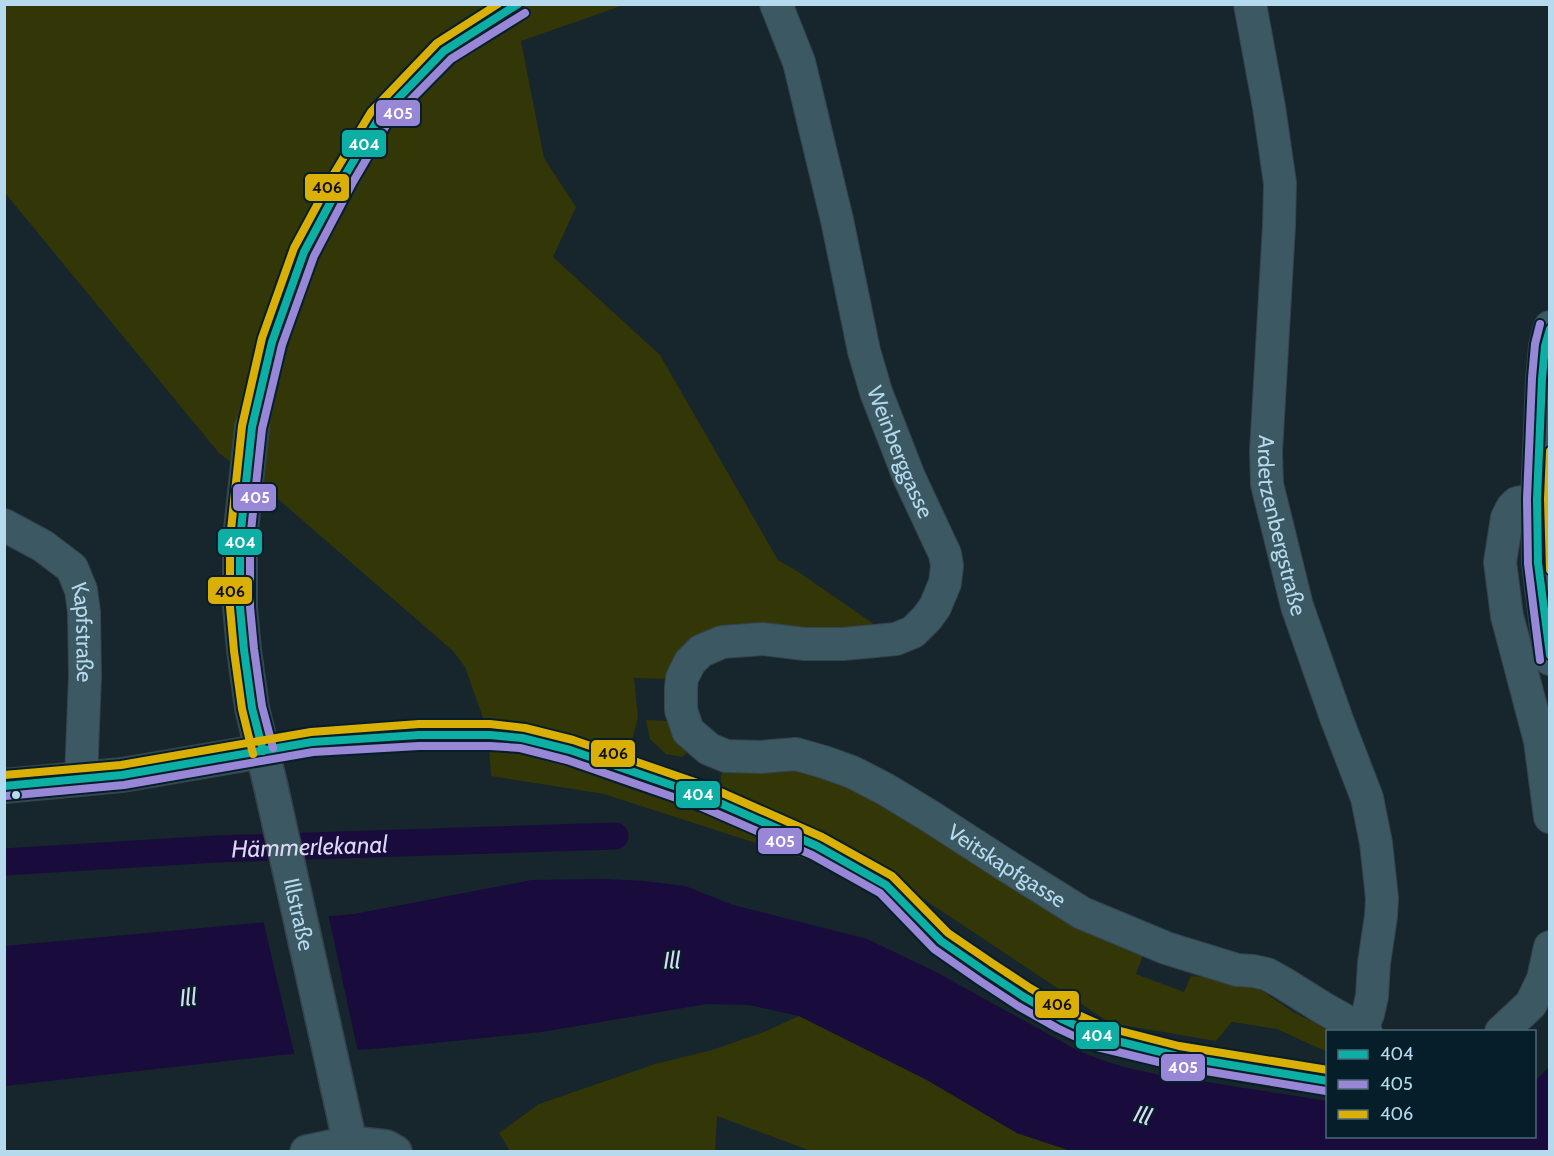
<svg xmlns="http://www.w3.org/2000/svg" width="1554" height="1156" viewBox="0 0 1554 1156" font-family="Cabin,sans-serif">
	<rect width="100%" height="100%" fill="#17252c"/>
	<!-- green -->
	<path fill="#333606" d="M4,5H624L521,41L544,158L576,207L553,257L660,355L778,560L797,571L881,629L842,633L762,628L671,679L634,678L638,717L629,752L678,790L718,793L723,767L795,766L848,783L1144,952L1136,974L1184,992L1191,976L1224,978L1261,990L1293,1012L1332,1031L1328,1032L1327,1052L1277,1029L1232,1022L1216,1041L1110,1023L919,896L604,794L491,776L488,732L465,667L453,651L263,486L219,453L5,193Z
		M646,720L668,721L689,751L682,757L666,754L650,739Z
		M799,1016L927,1080L1017,1133L1071,1151H811L717,1116L715,1151H510L499,1133L539,1104L655,1064L712,1050L764,1032Z"/>
	<!-- water -->
	<path fill="#190b3b" d="M604,879L644,881L685,886L733,905L867,939L936,972L1075,1049C1119,1070 1165,1076 1213,1083C1251,1089 1289,1095 1327,1101L1328,1136H1534L1535,1081L1549,1067L1550,1151H1071L1017,1133L927,1080L799,1016L749,1005L707,1004L541,1032L385,1048L281,1055L5,1086V946L354,914L532,880Z"/>
	<!-- pier -->
	<path fill="#17252c" d="M328,913L358,1052L295,1057L263,920Z"/>
	<g fill="none" stroke-linecap="round" stroke-linejoin="round">
		<!-- canal -->
		<path stroke="#190b3b" stroke-width="27" id="s1" d="M4,862L216,849L615,836"/>
		<!-- secondary-tunnel -->
		<path stroke="#2f4049" stroke-width="33" stroke-dasharray="33 16" stroke-linecap="butt" d="M252,427L272,342L304,252L344,177L379,118L444,51L519,4"/>
		<!-- minor casing -->
		<g stroke="#34434c" stroke-width="34">
			<g id="minor">
				<path id="s2" d="M776,4L799,62L837,220L864,351L876,392L909,477L945,554L947,566L945,583L935,607L927,618L913,632L896,639L843,644H805L762,639L722,642L701,651L690,662L682,678L681,688V710L688,731L709,749L726,756L761,757L796,754L824,762L852,772L885,789L928,815L1007,866L1082,913L1166,948L1237,970L1253,971L1267,974L1283,983L1323,1008L1366,1032"/>
				<path id="s3" d="M1250,4L1269,107L1280,183L1279,226L1266,452L1267,484L1297,606L1337,720L1367,798L1376,843L1382,898L1381,916L1374,963L1372,996L1368,1014L1362,1028"/>
				<path d="M1550,327L1545,346L1542,379L1537,499L1538,563L1550,659"/>
				<path d="M1537,499L1517,503L1512,508L1507,518L1500,562L1507,616L1540,741L1550,817"/>
				<path id="s4" d="M4,525L43,546L72,568L81,590L84,612L85,676L81,779"/>
				<path d="M1501,1032L1531,1004L1543,979L1550,947"/>
			</g>
		</g>
		<!-- tertiary casing -->
		<g stroke="#34434c" stroke-width="36">
			<path id="tertiary" d="M4,786L122,775L263,751
				M350,1143L386,1147L395,1152"/>
		</g>
		<!-- secondary casing -->
		<g stroke="#34434c" stroke-width="36">
			<g id="secondary">
				<path id="s5" d="M252,427L240,539V607L244,650L252,708L271,787L350,1143L307,1152"/>
			</g>
		</g>
		<!-- minor -->
		<use href="#minor" stroke="#3b5863" stroke-width="32"/>
		<!-- tertiary -->
		<use href="#tertiary" stroke="#3b5863" stroke-width="33"/>
		<!-- secondary -->
		<use href="#secondary" stroke="#3b5863" stroke-width="33"/>
		<!-- bus-1 casing -->
		<g stroke="#051e2a" stroke-width="12">
			<path id="bus-1" d="M1550,329L1545,346L1542,379L1537,499L1538,563L1550,655
				M263,751L252,708L244,650L240,607V539L252,427L272,342L304,252L344,177L379,118L444,51L518,4
				M4,786L122,775L312,742L419,735H490L522,738L570,750L706,797L817,846L886,885L941,941L986,972L1024,997L1062,1019L1101,1037L1177,1056L1328,1081"/>
		</g>
		<!-- bus-2 casing -->
		<g stroke="#051e2a" stroke-width="12">
			<path id="bus-2" d="M1540,660L1528,564L1527,499L1532,378L1535,344L1540,324
				M273,748L262,706L254,649L250,607V540L262,429L282,345L314,256L353,182L387,124L451,59L525,13
				M5,796L124,785L313,752L419,746H490L520,748L567,760L702,807L812,855L880,893L934,949L980,981L1018,1006L1057,1028L1097,1047L1175,1066L1326,1091"/>
		</g>
		<!-- bus-3 casing -->
		<g stroke="#051e2a" stroke-width="12">
			<path id="bus-3" d="M1550,451L1548,499L1550,570
				M253,754L242,709L234,651L230,607V539L242,426L262,338L294,248L335,172L371,112L437,43L498,4
				M4,775L121,765L311,732L419,724H490L525,728L573,740L709,787L822,837L892,876L948,933L992,963L1030,988L1067,1010L1105,1027L1179,1046L1328,1070"/>
		</g>
		<!-- bus-1 -->
		<use href="#bus-1" stroke="#0daea3" stroke-width="8"/>
		<!-- bus-2 -->
		<use href="#bus-2" stroke="#9886d6" stroke-width="8"/>
		<!-- bus-3 -->
		<use href="#bus-3" stroke="#dab006" stroke-width="8"/>
	</g>
	<!-- markers -->
	<circle fill="#b5daed" stroke="#051e2a" stroke-width="2" cx="16" cy="795" r="5"/>
	<g text-anchor="middle" dominant-baseline="central" stroke-width="4.5" stroke-linejoin="round" paint-order="stroke">
		<!-- street labels -->
		<g font-size="22" fill="#b5daed" stroke="#051e2a">
			<text stroke="none"><textPath href="#s2" startOffset="466">Weinberggasse</textPath></text>
			<text stroke="none"><textPath href="#s3" startOffset="526">Ardetzenbergstraße</textPath></text>
			<text stroke="none"><textPath href="#s4" startOffset="147">Kapfstraße</textPath></text>
			<text stroke="none"><textPath href="#s2" startOffset="1326">Veitskapfgasse</textPath></text>
			<text stroke="none"><textPath href="#s5" startOffset="494">Illstraße</textPath></text>
		</g>
		<!-- water labels -->
		<g font-size="24" font-style="italic" fill="#dcd9f4" stroke="#051e2a">
			<text stroke="none"><textPath href="#s1" startOffset="306">Hämmerlekanal</textPath></text>
			<text transform="translate(672 960) rotate(-1)">Ill</text>
			<text transform="translate(188 997) rotate(-5)">Ill</text>
			<text transform="translate(1143 1115) rotate(17)">Ill</text>
		</g>
	</g>
	<g stroke="#051e2a" stroke-width="2">
		<rect x="375" y="99" width="46" height="28" rx="6" fill="#9886d6"/>
		<rect x="341" y="129" width="46" height="29" rx="6" fill="#0daea3"/>
		<rect x="304" y="173" width="46" height="29" rx="6" fill="#dab006"/>
		<rect x="232" y="483" width="45" height="29" rx="6" fill="#9886d6"/>
		<rect x="217" y="528" width="46" height="28" rx="6" fill="#0daea3"/>
		<rect x="207" y="576" width="46" height="29" rx="6" fill="#dab006"/>
		<rect x="590" y="739" width="46" height="29" rx="6" fill="#dab006"/>
		<rect x="675" y="780" width="46" height="29" rx="6" fill="#0daea3"/>
		<rect x="757" y="827" width="46" height="28" rx="6" fill="#9886d6"/>
		<rect x="1034" y="990" width="46" height="29" rx="6" fill="#dab006"/>
		<rect x="1075" y="1021" width="45" height="29" rx="6" fill="#0daea3"/>
		<rect x="1160" y="1053" width="46" height="29" rx="6" fill="#9886d6"/>
	</g>
	<g font-size="16" text-anchor="middle" font-weight="bold" fill="#fff">
		<text x="398" y="119">405</text>
		<text x="364" y="150">404</text>
		<text x="255" y="503">405</text>
		<text x="240" y="548">404</text>
		<text x="698" y="800">404</text>
		<text x="780" y="847">405</text>
		<text x="1097" y="1041">404</text>
		<text x="1183" y="1073">405</text>
	</g>
	<g font-size="16" text-anchor="middle" font-weight="bold" fill="#111">
		<text x="327" y="193">406</text>
		<text x="230" y="597">406</text>
		<text x="613" y="759">406</text>
		<text x="1057" y="1010">406</text>
	</g>
	<!-- border -->
	<rect width="1554" height="1156" fill="none" stroke="#b5daed" stroke-width="12"/>
	<!-- legend -->
	<rect x="1326" y="1030" width="210" height="108" fill="#051e2a" stroke="#4b6978" stroke-width="1.5"/>
	<rect x="1338" y="1050" width="30" height="9" fill="#0daea3" stroke="#4b6978" stroke-width="1.5"/>
	<text x="1380" y="1060" font-size="18" fill="#b5daed">404</text>
	<rect x="1338" y="1080" width="30" height="9" fill="#9886d6" stroke="#4b6978" stroke-width="1.5"/>
	<text x="1380" y="1090" font-size="18" fill="#b5daed">405</text>
	<rect x="1338" y="1110" width="30" height="9" fill="#dab006" stroke="#4b6978" stroke-width="1.5"/>
	<text x="1380" y="1120" font-size="18" fill="#b5daed">406</text>
</svg>
